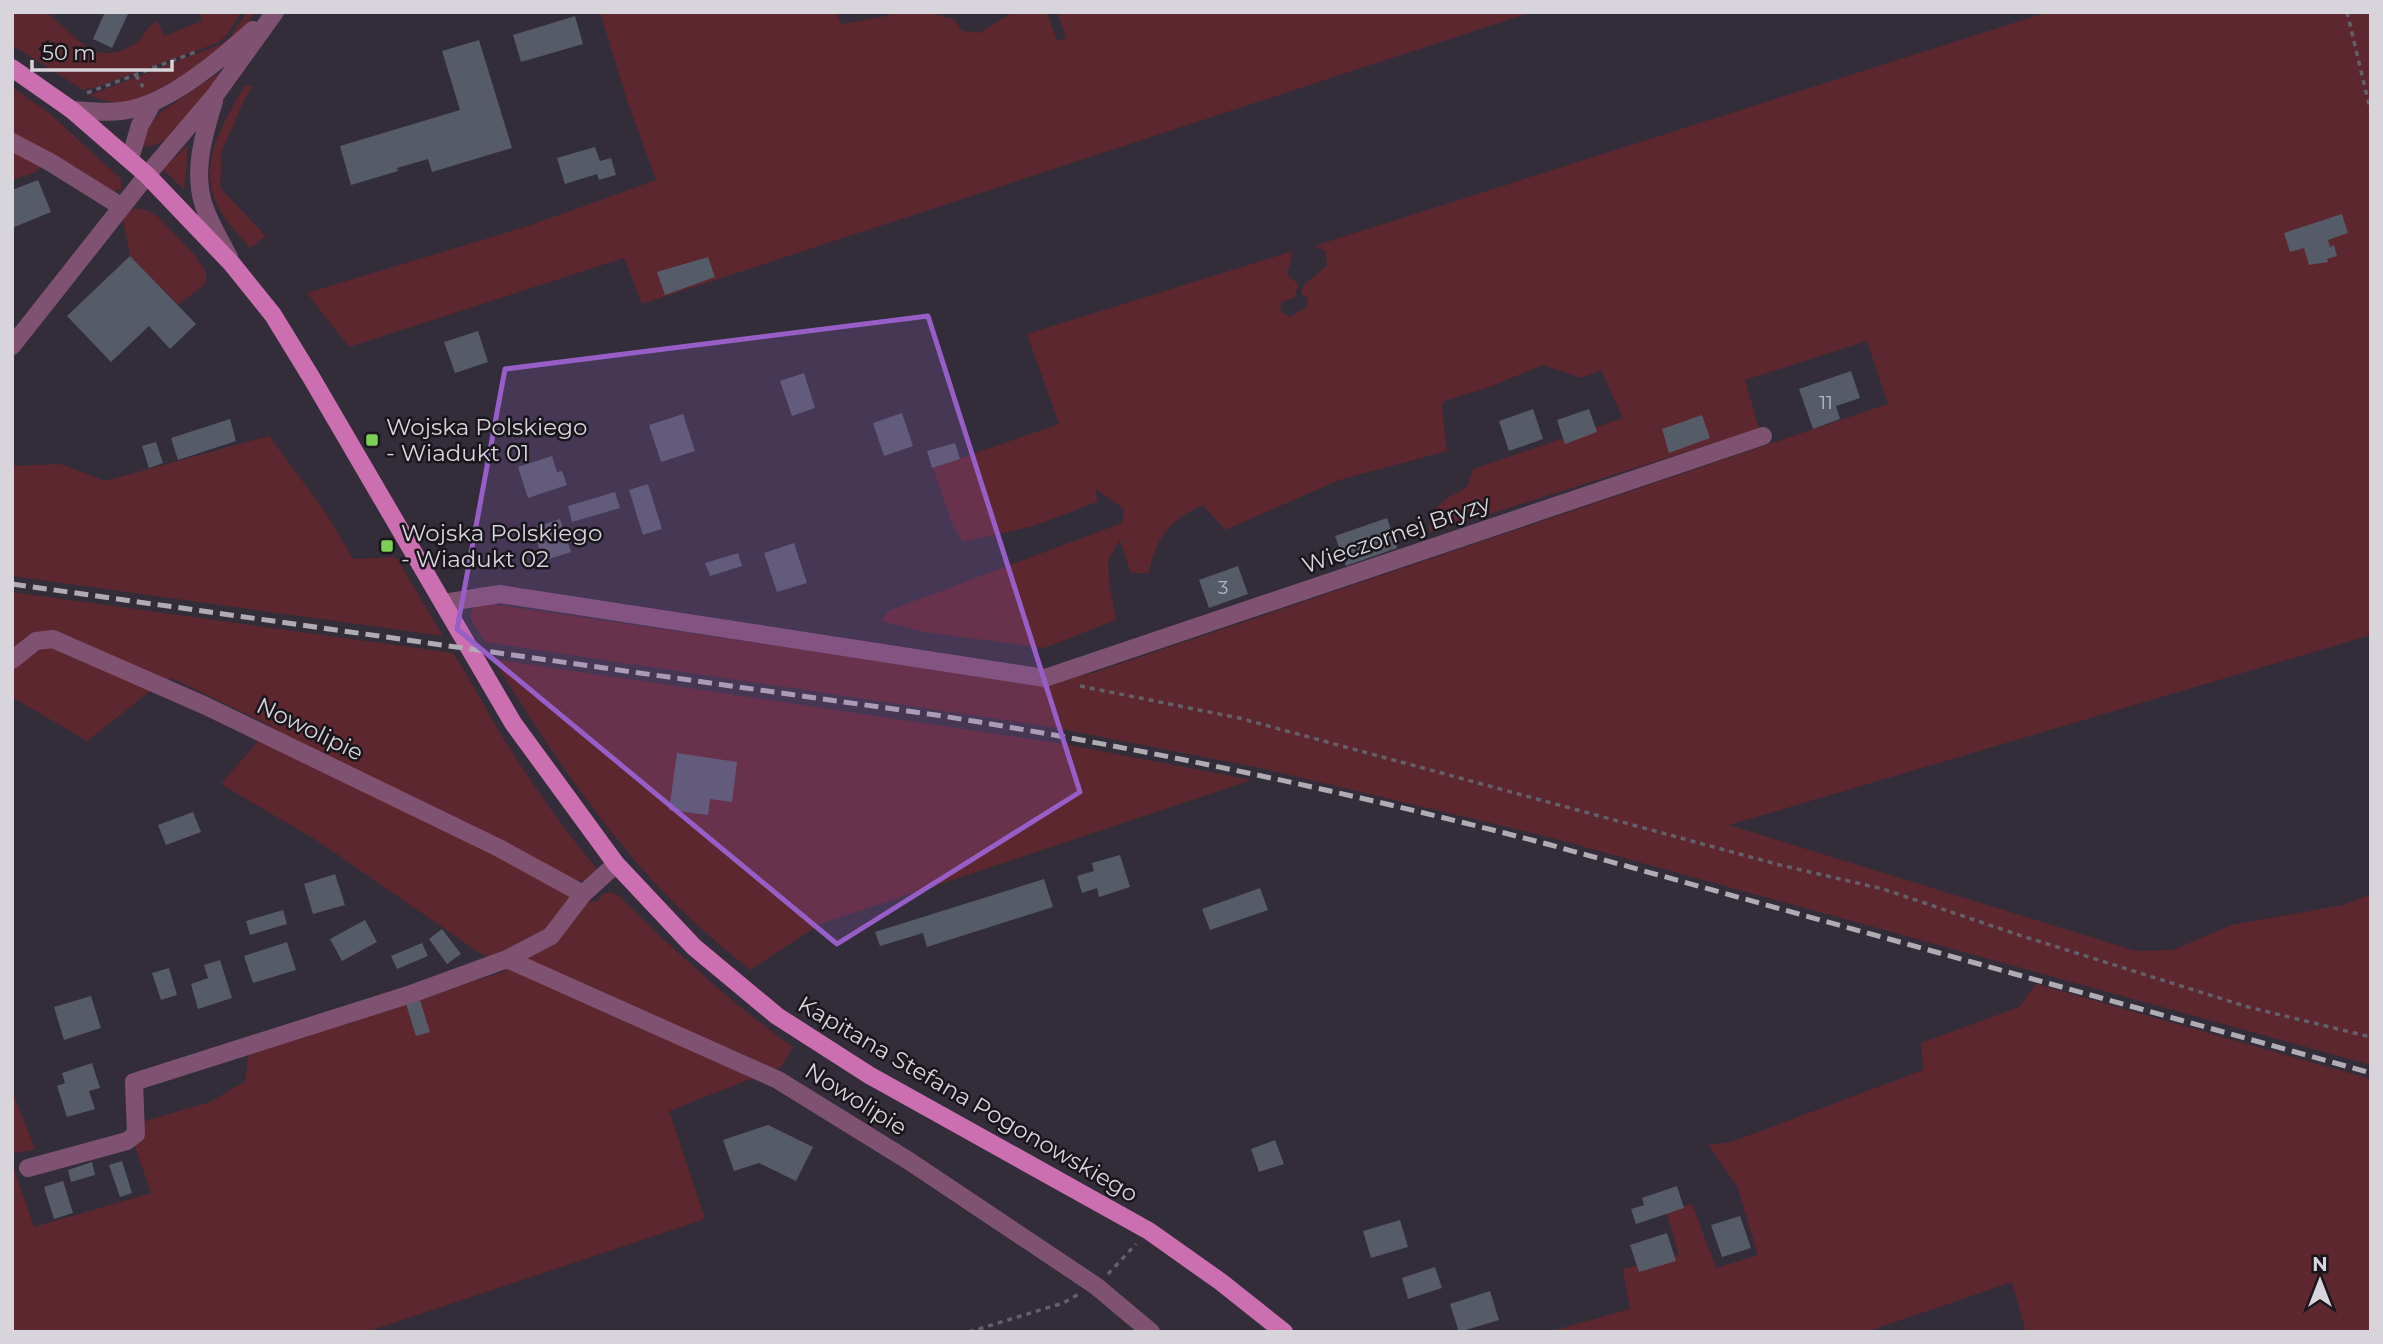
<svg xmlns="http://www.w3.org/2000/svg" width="2383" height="1344" viewBox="0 0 2383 1344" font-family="Montserrat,sans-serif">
	<rect width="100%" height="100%" fill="#322d39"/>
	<!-- green -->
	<path fill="#5d272f" d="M12,12H46L86,47C102,58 124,53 138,41C146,34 147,26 157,21L164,36L202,21L200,12H241L227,35L217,43L91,89L87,88L85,91L12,45Z
		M247,12H255C236,50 178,77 143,98C125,104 107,104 90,95L222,44L231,36Z
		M600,12H836L841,24L887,16L896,12H935L937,15L954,19L962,31L979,33L1014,12H1047L1057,41L1066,38L1057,12H1532L642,304L624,258L349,347L307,293L528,226L656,180L627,100Z
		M2048,12H2371V635L1729,825L2136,951L2173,950L2231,925L2343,905L2371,894V1065L1545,836L1265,769L1051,727L485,642C476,626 458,610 485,603L1042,685L1096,672L1888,404L1867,341L1745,380L1759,429L1429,533C1428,505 1445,500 1467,487L1473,469L1623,418L1601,370L1582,378L1543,365L1489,387L1444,401L1442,406L1447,451L1339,480L1225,530L1203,505C1171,519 1155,538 1149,573H1131L1120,540L1108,560L1109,582L1116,620L1044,648L924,632L882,621L888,611L1122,523L1124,509L1096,489L1097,502L1033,526L963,542L953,526L933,468L1059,424L1027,334L1293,251L1287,275L1298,284L1295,297L1282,302L1280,311L1290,317L1307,307L1308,298L1301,294L1303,286L1327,265L1325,251L1314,246Z
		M218,73L219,77L166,140L149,147L141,144L147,128L160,113Z
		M247,85L253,86L244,100L222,151L220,188L266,236L250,248C238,234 222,218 215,200C199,160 225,121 244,87Z
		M12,87L48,112L121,179V189L115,191L106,189L50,155L36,172L12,180Z
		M188,145L184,190L163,169Z
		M135,208L149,211L158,217L193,253L206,272V283L178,305L130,256L123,220L128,212Z
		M269,436L326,513L353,559L396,557L443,636L12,576V466L60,464L105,481Z
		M12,592L453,653C470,679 484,706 500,733C529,779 560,825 595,866L596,871L589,881L577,880L566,892L586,902L598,901L602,894L609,892L618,895C673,950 730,1002 793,1047L781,1067L669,1111L705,1219L366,1332H12V1163L34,1227L151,1193L128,1126L210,1102L245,1081L249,1053L506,971L316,840L221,784L271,726L172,678L154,688L87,741L12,697Z
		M493,659L1064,744L1252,780L820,924L750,970C711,938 671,903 638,864C583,800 537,730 493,659Z
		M2036,984L2371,1079V1332H2026L2012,1282L1866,1332H1548L1630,1309L1623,1269L1679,1255L1666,1210L1692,1204L1716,1268L1758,1255L1737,1186L1708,1145L1731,1142L1923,1070L1921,1043L2019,1007Z
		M12,1091L35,1149L12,1154Z"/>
	<!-- building -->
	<path fill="#565b68" d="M105,12L128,14L112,48L93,39Z
		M575,16L583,44L521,62L513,35Z
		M479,40L512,148L432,172L428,159L397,168L398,171L351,185L340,146L460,110L442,51Z
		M595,147L600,161L611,158L616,175L599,180L597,174L565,184L557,158Z
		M38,180L51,212L12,228V190Z
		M2342,214L2348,233L2328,240L2330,247L2334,245L2337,256L2327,259L2328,262L2309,265L2304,248L2290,252L2284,233Z
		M130,256L196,324L170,349L149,326L111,362L67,316Z
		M708,257L715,277L665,295L657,272Z
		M478,331L488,362L455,373L444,342Z
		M1851,371L1860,398L1836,406L1840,419L1813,429L1799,389Z
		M804,373L815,408L792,416L780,381Z
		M1533,409L1543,439L1509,451L1499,421Z
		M1589,409L1597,432L1565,444L1557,420Z
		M902,413L913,446L884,456L873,423Z
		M683,414L695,451L661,462L649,425Z
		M1702,415L1710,438L1669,453L1662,429Z
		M230,419L236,441L178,460L171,438Z
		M156,442L163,463L149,468L142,446Z
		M955,443L960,459L932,468L927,451Z
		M552,456L557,472L562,471L567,485L528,498L518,467Z
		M648,484L662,529L643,535L629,490Z
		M615,492L620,508L572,522L568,506Z
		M1387,518L1397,548L1346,566L1335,536Z
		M560,519L571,552L543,561L533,528Z
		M794,543L807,583L777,592L764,553Z
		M738,553L742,566L710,576L705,563Z
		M1238,566L1248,594L1209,608L1199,580Z
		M677,753L737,762L732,802L710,799L708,815L669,810Z
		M193,812L201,832L166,845L158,825Z
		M1120,855L1130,887L1099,897L1097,888L1082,893L1077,876L1094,871L1092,863Z
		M335,874L345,905L313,914L304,884Z
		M1044,879L1053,907L927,947L923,933L880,946L875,932Z
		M1260,888L1268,910L1210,930L1202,909Z
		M283,910L287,924L250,935L246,921Z
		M365,920L377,942L342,961L330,939Z
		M442,929L461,954L447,964L429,939Z
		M287,942L296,970L253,983L244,956Z
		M422,943L428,956L397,969L391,956Z
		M220,960L232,998L198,1009L191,984L208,978L204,965Z
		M169,968L177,995L161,1000L152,973Z
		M91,996L101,1028L64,1040L54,1007Z
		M420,1000L430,1032L416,1036L406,1004Z
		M92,1063L100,1088L89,1091L95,1109L67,1117L57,1086L65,1083L62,1073Z
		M768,1125L813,1147L796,1181L759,1163L734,1171L723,1140Z
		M1275,1140L1284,1164L1259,1172L1251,1149Z
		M122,1161L132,1193L120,1197L109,1165Z
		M92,1162L95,1175L71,1182L68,1170Z
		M63,1181L73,1213L54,1219L44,1187Z
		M1677,1186L1684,1208L1636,1224L1631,1209L1644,1205L1642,1198Z
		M1740,1216L1751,1248L1722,1257L1711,1225Z
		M1400,1220L1408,1247L1371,1258L1363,1231Z
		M1667,1233L1676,1261L1639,1272L1630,1245Z
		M1435,1267L1442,1288L1408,1299L1402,1278Z
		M1490,1291L1499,1320L1459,1332L1450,1304Z"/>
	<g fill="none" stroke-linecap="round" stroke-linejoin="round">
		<!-- path -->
		<path stroke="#64606a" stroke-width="3.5" stroke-dasharray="5 5" stroke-linecap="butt" d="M2347,12L2371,113
			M136,75L143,87
			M87,93L198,51
			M1080,686L1239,718L1780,865L1883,889L2019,935L2248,1007L2371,1037
			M1108,1274L1136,1244
			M969,1332L1063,1303L1079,1294"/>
		<!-- minor -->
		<path stroke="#7f5271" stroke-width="18" d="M214,101C204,134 193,169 203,203C209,222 220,240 229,257
			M72,110C91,111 113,114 132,109C173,100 222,58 253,30
			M12,142L50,162L122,207
			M130,159L140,125L152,104
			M12,346L147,175L216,94L275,12
			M443,603L500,594L1045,678L1763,436
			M12,660L36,641L53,639L206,706L499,848L583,894
			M507,959L778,1080L909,1161L1096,1286L1151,1332
			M28,1168L127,1141L136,1134L134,1082L411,994L507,959L551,936L583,894L616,864"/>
		<!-- major -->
		<path stroke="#cc6fb1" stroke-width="18" d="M12,68L72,110L147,175L232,264L273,315L311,377L513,723L616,864L694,947L777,1016L869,1075L1149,1231L1221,1282L1284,1332"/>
		<!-- rail -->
		<path stroke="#afacb4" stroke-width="5" stroke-dasharray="14 7" stroke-linecap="butt" d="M12,584L936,715C1142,748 1345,791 1547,844L2371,1073"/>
	</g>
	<!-- marked area -->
	<path fill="#975ec7" fill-opacity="0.2" stroke="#975ec7" stroke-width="5" stroke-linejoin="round" d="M928,316L1080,792L837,944L457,629L505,369Z"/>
	<!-- markers -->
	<g fill="#7cd155" stroke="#19161c" stroke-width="2.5">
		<rect x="365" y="433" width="14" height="14" rx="3.5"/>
		<rect x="380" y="539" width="14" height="14" rx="3.5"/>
	</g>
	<g text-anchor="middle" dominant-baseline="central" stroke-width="5" stroke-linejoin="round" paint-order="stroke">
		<!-- number labels -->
		<g font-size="19" fill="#b7b6be">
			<text x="1826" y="402">11</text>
			<text x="1223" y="587">3</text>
		</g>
		<!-- poi labels -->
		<g font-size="23" fill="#d7d4db" stroke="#19161c" text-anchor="start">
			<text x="386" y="427">Wojska Polskiego<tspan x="386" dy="26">- Wiadukt 01</tspan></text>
			<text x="401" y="533">Wojska Polskiego<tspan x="401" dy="26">- Wiadukt 02</tspan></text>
		</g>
		<!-- street labels -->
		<g font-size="23" fill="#d7d4db" stroke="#19161c">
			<text transform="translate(1396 534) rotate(-19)">Wieczornej Bryzy</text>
			<text transform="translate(310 729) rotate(26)">Nowolipie</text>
			<text transform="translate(856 1099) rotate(32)">Nowolipie</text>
			<text transform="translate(968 1099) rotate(30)">Kapitana Stefana Pogonowskiego</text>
		</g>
	</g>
	<!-- border -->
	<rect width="2383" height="1344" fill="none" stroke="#d7d4db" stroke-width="28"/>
	<!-- north arrow -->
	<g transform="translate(2320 1281)" stroke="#19161c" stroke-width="5" paint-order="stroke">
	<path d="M0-5L12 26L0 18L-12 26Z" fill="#d7d4db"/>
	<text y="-10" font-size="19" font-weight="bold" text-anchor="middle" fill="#d7d4db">N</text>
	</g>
	<!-- scale -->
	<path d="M32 60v10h140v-10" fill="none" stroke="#d7d4db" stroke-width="3.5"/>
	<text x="42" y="60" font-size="21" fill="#d7d4db" stroke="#19161c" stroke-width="5" paint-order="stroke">50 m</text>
</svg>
